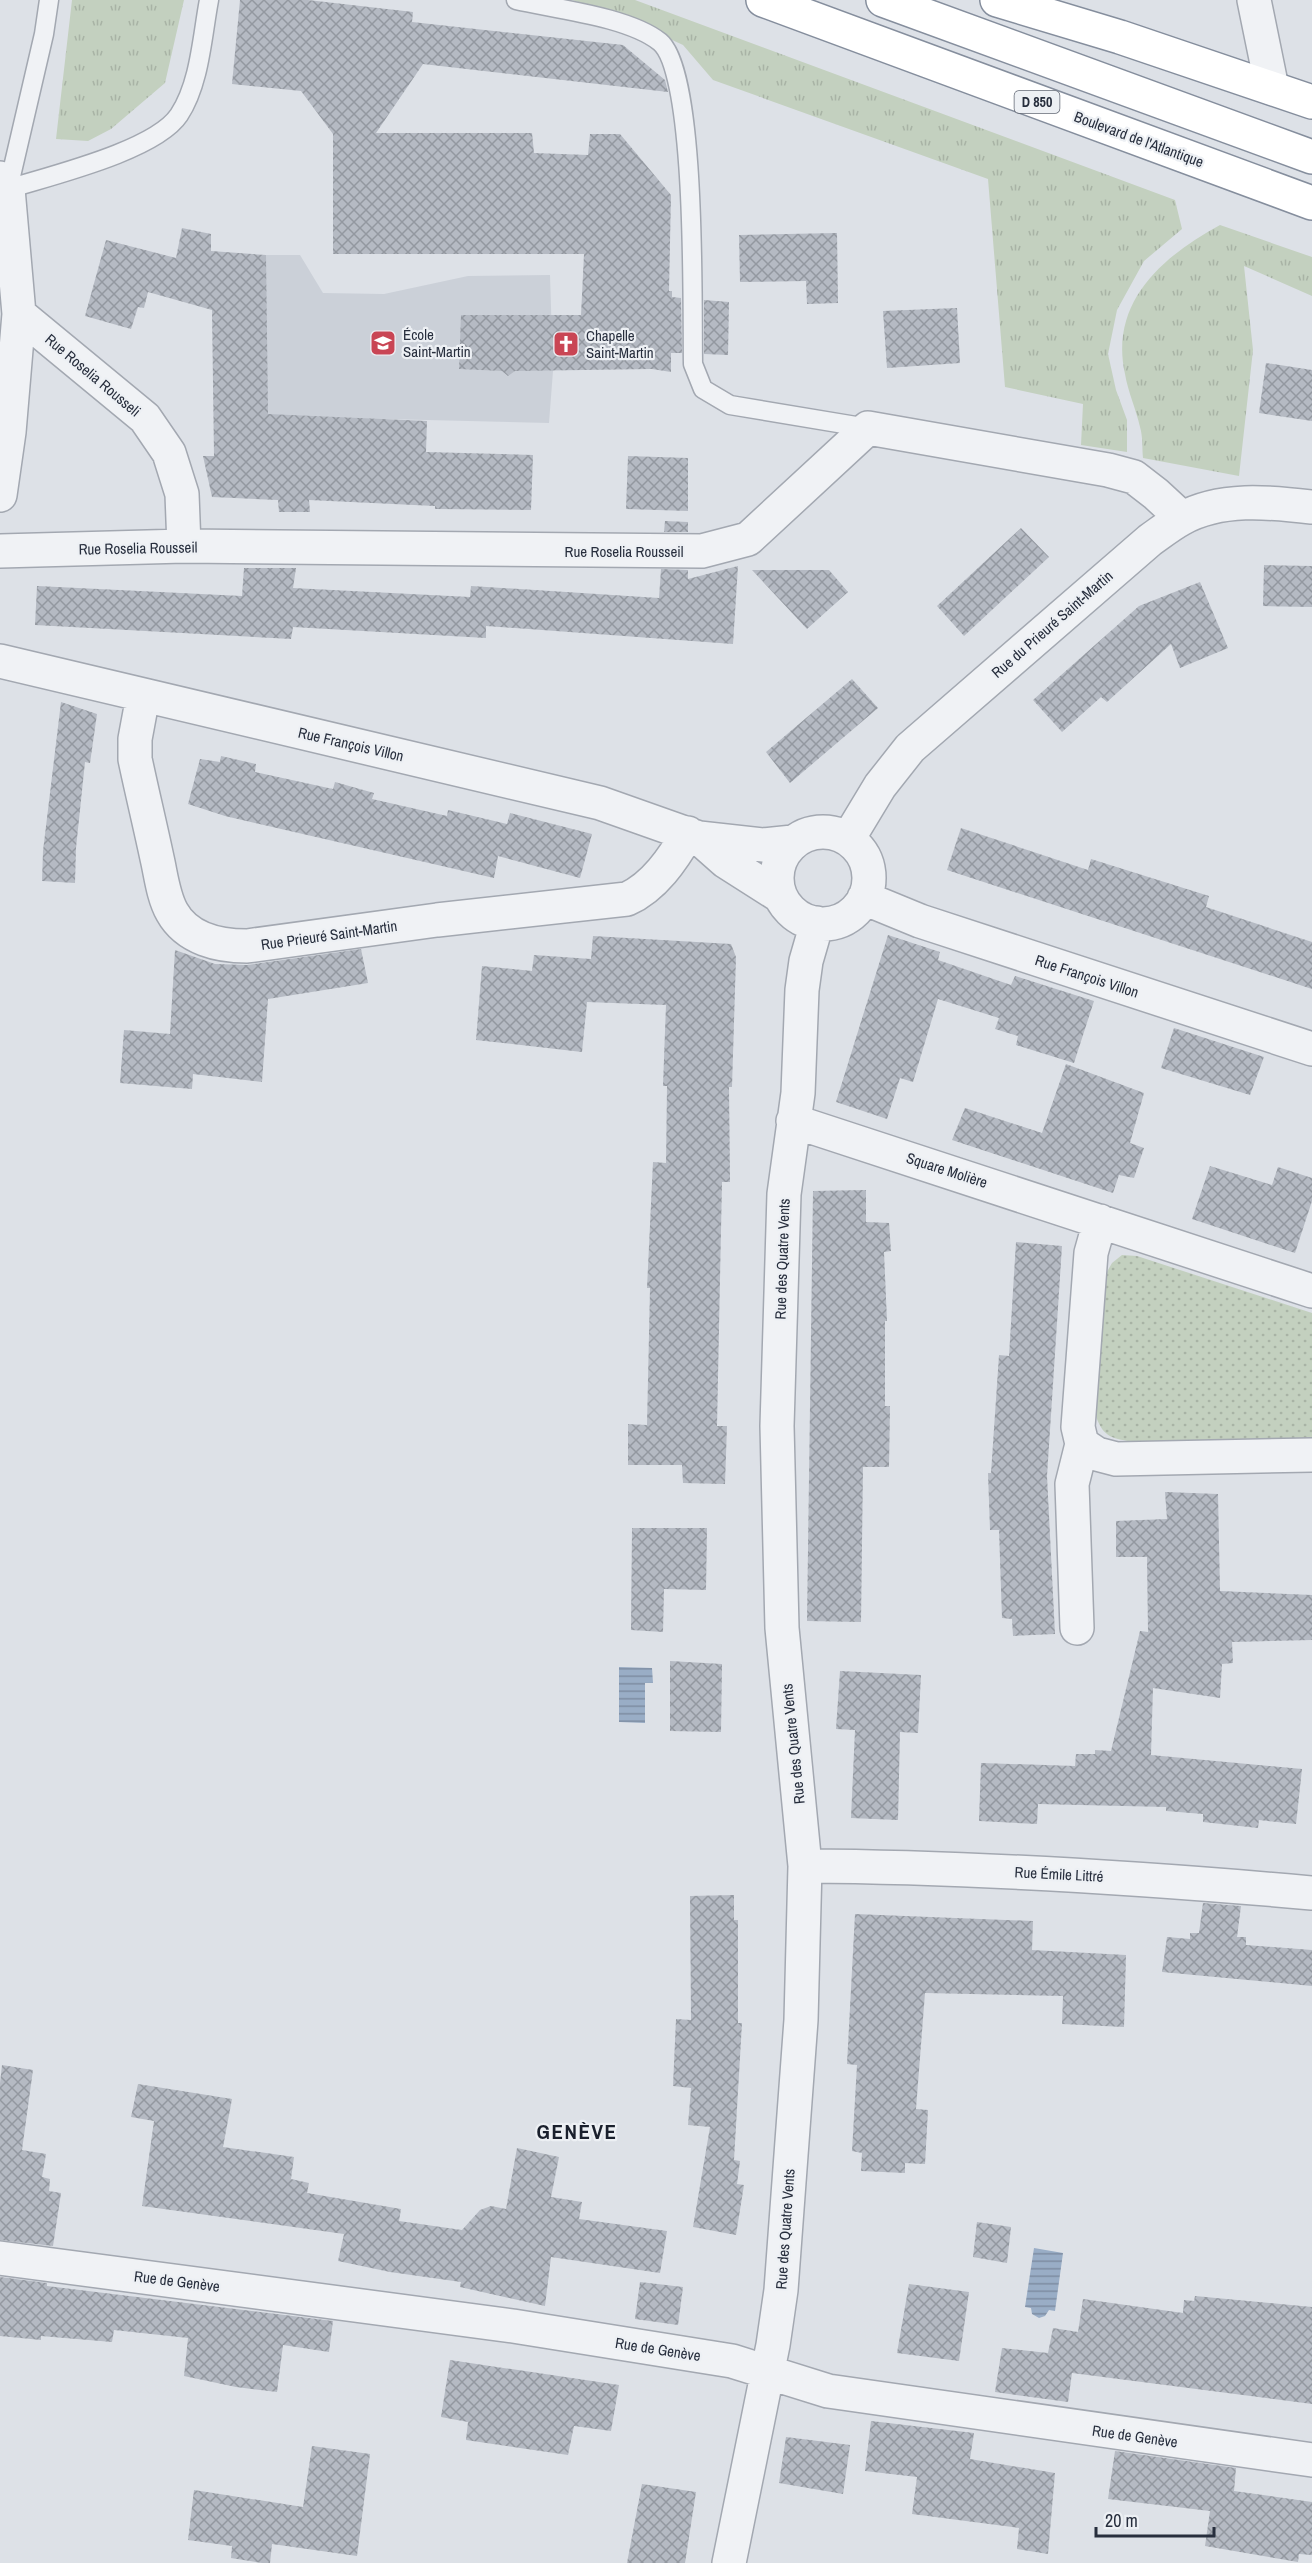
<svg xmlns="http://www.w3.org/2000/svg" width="1312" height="2563" viewBox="0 0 1312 2563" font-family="'Archivo Narrow',sans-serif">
	<defs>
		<pattern id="grass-tufts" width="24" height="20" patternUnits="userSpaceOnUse" patternTransform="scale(1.5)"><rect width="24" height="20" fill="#c3d0bf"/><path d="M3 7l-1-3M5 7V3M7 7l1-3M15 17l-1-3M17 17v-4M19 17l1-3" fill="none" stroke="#a8b3a5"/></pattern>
		<pattern id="garden-dots" width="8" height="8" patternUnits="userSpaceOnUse" patternTransform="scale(1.5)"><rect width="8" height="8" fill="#c3d0bf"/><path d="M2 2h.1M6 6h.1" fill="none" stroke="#a8b3a5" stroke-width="1.8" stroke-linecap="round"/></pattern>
		<pattern id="water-rules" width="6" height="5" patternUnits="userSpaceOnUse" patternTransform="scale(1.5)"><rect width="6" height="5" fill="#99adc6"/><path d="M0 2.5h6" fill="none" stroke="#7d8da2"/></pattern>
		<pattern id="building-cross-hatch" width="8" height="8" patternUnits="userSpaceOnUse" patternTransform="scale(1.5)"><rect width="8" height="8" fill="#b5bac3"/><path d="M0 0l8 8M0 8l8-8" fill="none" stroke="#9398a0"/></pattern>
	</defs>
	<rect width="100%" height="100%" fill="#dde1e7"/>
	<!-- built -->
	<path fill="#cbd0d8" d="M257,255H300L323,293L384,294L468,276L550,275L553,371L549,423L385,419L214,454Z"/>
	<!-- grass -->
	<path fill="url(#grass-tufts)" d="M72,0H184L165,83L111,129L88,141L56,139Z
		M572,0H635L1175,200L1182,229L1144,261L1117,310L1108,354L1116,390L1127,420V452L1081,445L1083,404L1005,387L988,179L713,80L683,45L614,13Z
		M1220,225L1312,257V296L1244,266L1253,350L1239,476L1143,458C1142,448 1143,437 1140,427C1136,409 1128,392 1125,374C1109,302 1163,256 1220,225Z"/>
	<!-- garden -->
	<path fill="url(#garden-dots)" d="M1122,1255L1137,1256L1312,1313V1438L1135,1442C1114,1439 1103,1438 1096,1416L1104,1277L1112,1263Z"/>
	<!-- water -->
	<path fill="url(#water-rules)" d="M619,1667L652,1668L653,1683H645V1723L619,1722Z
		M1034,2248L1063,2253L1055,2311L1049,2310L1045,2316L1039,2318L1032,2314L1031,2308L1025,2307Z"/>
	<!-- building -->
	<path fill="url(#building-cross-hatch)" d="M240,0H308L413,12L412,22L623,45L665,80L668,92L423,64L376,133H532L534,153L588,155L590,134H620L671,195L669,291H672V297L681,298L682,353H671V372L652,369L515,371L508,376L502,371L459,369L461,315H581L584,254H333V134L301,91L232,84Z
		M182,228L211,234V251L266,255L268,414L427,421L426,452L533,455L531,510L435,509V506L309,500L310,512H279L278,500L212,497L203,456H214L212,310L148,292L144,308L138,307L131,329L85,316L106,240L176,258Z
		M837,233L838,303L807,304L806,281L740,282L739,235Z
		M704,300L729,302L728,355L704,354Z
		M957,308L960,363L887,368L883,311Z
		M1266,363L1312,370V421L1259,413Z
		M628,456L688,458V511L626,509Z
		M665,521L688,522V532H664Z
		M1021,528L1049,557L964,636L937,606Z
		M1264,565L1312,566V607L1263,606Z
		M738,566L733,644L486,626V638L293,627L291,639L35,625L37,586L242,596L244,568H296L293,588L470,597L471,586L659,598L661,569L688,570V579Z
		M752,570H829L848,592L807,629Z
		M1200,582L1228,648L1180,668L1171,644L1107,702L1101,697L1062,732L1033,700L1139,606Z
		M852,679L878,708L790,783L766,752Z
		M61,702L97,714L90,763L85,762L76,848L75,883L42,881L43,851Z
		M221,756L256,764L255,772L333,789L335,782L374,793L372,799L447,816L448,810L507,824L510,813L592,834L580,878L498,856L494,878L225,816L188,804L200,759L220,762Z
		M961,828L1088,870L1091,859L1209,896L1206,907L1312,942V989L947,870Z
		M888,935L940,952L938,960L1011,985L1015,976L1094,1001L1074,1063L1016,1045L1018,1036L995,1029L999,1018L938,999L913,1082L900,1078L887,1119L836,1102Z
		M593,936L731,944L736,957L732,1087H729L730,1182H722L717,1426H727L725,1484L683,1483L682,1465H628V1424L647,1425L650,1288H647L653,1162L666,1163L667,1086H663L666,1005L587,1002L582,1052L476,1040L482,966L532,971L534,955L591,959Z
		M361,949L368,983L268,999L262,1082L193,1074L192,1089L120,1083L124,1030L170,1034L175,950L215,964L247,965Z
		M1174,1028L1264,1057L1250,1095L1161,1068Z
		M1066,1064L1144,1093L1130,1143L1144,1148L1134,1178L1119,1175L1113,1193L952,1140L965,1108L1042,1133Z
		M1210,1166L1272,1185L1278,1167L1312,1178V1201L1295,1253L1192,1219Z
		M866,1190V1222L889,1223L891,1251L884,1252L887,1321H885V1406H890L889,1467H863L861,1622L807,1621L813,1191Z
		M1016,1242L1062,1246L1047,1476L1055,1634L1013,1636L1012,1619L1002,1618L999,1530H990L988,1473H991L999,1355L1009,1356Z
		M1165,1492L1218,1494L1220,1591L1312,1595V1640L1232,1642L1233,1663L1222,1664L1220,1698L1153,1688L1151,1755L1302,1769L1296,1824L1259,1820L1258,1828L1203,1822V1814L1166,1811V1807L1038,1804L1037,1824L979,1821L981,1763L1075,1766L1076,1754H1095V1750L1111,1751L1140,1631L1148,1632L1147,1557H1116V1521L1167,1519Z
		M632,1528H707L706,1590L664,1589L663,1632L631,1630Z
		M670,1661L722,1664L721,1732L670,1731Z
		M840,1671L921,1675L918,1733L900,1732L898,1820L851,1818L855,1730L836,1729Z
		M734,1895V1920H738V2023H742L734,2160L740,2161L737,2184L744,2185L736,2235L693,2227L710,2127L688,2125L691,2088L673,2086L676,2019L691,2020L690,1896Z
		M1203,1903L1241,1906L1237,1937H1246V1945L1312,1950V1986L1162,1972L1167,1937L1190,1939V1933H1199Z
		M855,1914L1033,1921L1032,1950L1126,1955L1124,2027L1062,2024L1063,1996L925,1993L916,2109L928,2110L925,2164L905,2163V2173L861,2171L862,2153L852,2151L857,2065L847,2064Z
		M2,2065L33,2070L22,2150L46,2154L42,2177L50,2179L49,2191L61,2193L53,2246L0,2240V2083Z
		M138,2084L232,2099L223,2147L294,2157L291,2179L309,2183L307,2193L401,2209L399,2221L462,2230L480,2210L491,2206L506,2209L517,2148L559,2157L551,2197L582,2202L579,2219L667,2231L660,2273L551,2257L545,2306L460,2287L461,2282L390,2272L338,2261L344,2234L142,2206L154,2121L131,2117Z
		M977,2222L1011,2227L1007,2263L973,2257Z
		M0,2277L47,2283V2286L333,2321L329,2352L283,2345L277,2392L236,2387L184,2376L188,2338L114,2330L112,2342L41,2336V2340L0,2336Z
		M640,2282L683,2287L678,2325L635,2319Z
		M909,2284L969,2292L959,2361L897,2353Z
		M1195,2296L1312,2307V2404L1072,2373L1068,2402L995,2392L1002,2348L1048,2353L1053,2328L1078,2332L1083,2299L1183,2313L1184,2300L1194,2301Z
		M450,2360L619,2385L611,2431L574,2426L568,2455L466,2440L468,2422L441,2417Z
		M871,2421L974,2433L970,2459L1055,2473L1048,2554L1017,2549L1019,2528L912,2514L917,2477L865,2471Z
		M786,2437L850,2445L843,2494L779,2483Z
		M312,2446L370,2454L357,2556L272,2544L270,2563H262L231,2558L232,2546L188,2540L194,2490L303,2507Z
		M1115,2451L1236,2468L1234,2491L1312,2502V2555L1299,2554L1298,2562L1205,2546L1210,2511L1108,2499Z
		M642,2484L696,2492L685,2563H627Z"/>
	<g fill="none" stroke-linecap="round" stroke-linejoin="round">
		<!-- lane casing -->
		<g stroke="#a3a8b1" stroke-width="21">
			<path id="lane" d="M516,0C556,9 629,17 660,42C697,73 692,309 693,364L703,389L730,405L868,428
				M8,189C49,176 155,151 179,115C200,83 202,37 209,0
				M8,189L44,34L49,0"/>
		</g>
		<!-- street casing -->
		<g stroke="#a3a8b1" stroke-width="36">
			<path id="street" d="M1254,0L1272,88
				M0,178L8,189L19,314L9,432L0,495
				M19,314L145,418L169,453L182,494L184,546
				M0,551L184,546L702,551L748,539L868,428L1108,470L1134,477L1156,494L1182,518
				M0,661L600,803L699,838L764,845L793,842
				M143,696L135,739V759C142,792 150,825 157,858C161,875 163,896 172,912C187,939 219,946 247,946L437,920L627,899C654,887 673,859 688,833
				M777 878a46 46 0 1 1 92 0a46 46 0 1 1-92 0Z
				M699,838L725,861L780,896
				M848,839L880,786L910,748L1150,540C1160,533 1170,525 1181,519C1220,497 1269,502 1312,507
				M864,898L920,921L1312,1049
				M793,1121L1312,1291
				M1100,1221L1091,1253L1078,1427L1082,1444L1097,1454L1116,1459L1312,1455
				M1077,1628L1072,1484L1082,1444
				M805,1866C975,1867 1143,1878 1312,1893
				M0,2258L513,2326L732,2361L828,2391L1312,2460
				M729,2563L773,2345L781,2290L801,2020L805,1866L782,1628L777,1426L784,1194L798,1093L802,990L806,961L817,923"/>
		</g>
		<!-- highway casing -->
		<g stroke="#858e9d" stroke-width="36">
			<path id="highway" d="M763,0L1312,203
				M883,0L1312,157
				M997,0L1120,37L1312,102"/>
		</g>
		<!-- lane -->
		<use href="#lane" stroke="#f0f2f5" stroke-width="18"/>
		<!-- street -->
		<use href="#street" stroke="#f0f2f5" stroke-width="33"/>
		<!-- highway -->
		<use href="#highway" stroke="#fff" stroke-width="33"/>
	</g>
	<!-- icons -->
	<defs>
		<g id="school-square" transform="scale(1.35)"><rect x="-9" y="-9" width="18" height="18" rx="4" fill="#c94554" stroke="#edf0f4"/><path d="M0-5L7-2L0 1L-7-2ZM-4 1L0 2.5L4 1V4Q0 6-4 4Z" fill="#fff"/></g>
		<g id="church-square" transform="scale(1.35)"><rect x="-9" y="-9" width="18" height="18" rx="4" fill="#c94554" stroke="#edf0f4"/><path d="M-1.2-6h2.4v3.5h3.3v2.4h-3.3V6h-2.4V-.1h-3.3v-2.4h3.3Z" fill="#fff"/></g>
	</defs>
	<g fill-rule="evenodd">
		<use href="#school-square" x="383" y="343"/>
		<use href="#church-square" x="566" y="344"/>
	</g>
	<g text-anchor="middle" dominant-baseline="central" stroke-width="4.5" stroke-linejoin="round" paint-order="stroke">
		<!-- shield labels -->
		<rect fill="#edf0f4" stroke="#626874" stroke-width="1.5" x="1014.5" y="91" width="45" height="22" rx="4.5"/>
		<g font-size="14" font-weight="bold" fill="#272e3d">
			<text x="1037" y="102">D 850</text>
		</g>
		<!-- street labels -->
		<g font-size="15" fill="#272e3d" stroke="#edf0f4">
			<text transform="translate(1139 139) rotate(20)">Boulevard de l'Atlantique</text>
			<text transform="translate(93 375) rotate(40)">Rue Roselia Rousseli</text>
			<text transform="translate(138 548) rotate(-1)">Rue Roselia Rousseil</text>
			<text x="624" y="551">Rue Roselia Rousseil</text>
			<text transform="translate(1052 624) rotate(-41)">Rue du Prieuré Saint-Martin</text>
			<text transform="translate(351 744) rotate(13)">Rue François Villon</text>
			<text transform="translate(329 935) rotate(-8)">Rue Prieuré Saint-Martin</text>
			<text transform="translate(1087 976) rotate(18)">Rue François Villon</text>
			<text transform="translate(947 1170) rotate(18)">Square Molière</text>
			<text transform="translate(782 1259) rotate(-88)">Rue des Quatre Vents</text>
			<text transform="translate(793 1744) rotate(-96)">Rue des Quatre Vents</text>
			<text transform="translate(1059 1874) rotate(3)">Rue Émile Littré</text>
			<text transform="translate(785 2229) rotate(-86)">Rue des Quatre Vents</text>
			<text transform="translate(177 2281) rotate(7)">Rue de Genève</text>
			<text transform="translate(658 2349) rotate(9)">Rue de Genève</text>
			<text transform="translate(1135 2436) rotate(8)">Rue de Genève</text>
		</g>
		<!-- poi labels -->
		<g font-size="15" fill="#272e3d" stroke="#edf0f4" text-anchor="start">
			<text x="403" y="334">École<tspan x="403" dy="17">Saint-Martin</tspan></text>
			<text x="586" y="335">Chapelle<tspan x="586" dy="17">Saint-Martin</tspan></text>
		</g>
		<!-- district labels -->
		<g font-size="21" font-weight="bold" letter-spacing="1.5" fill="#1a202d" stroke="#edf0f4">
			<text x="577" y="2131">GENÈVE</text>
		</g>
	</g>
	<!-- scale -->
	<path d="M1096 2527v9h118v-9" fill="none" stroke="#272e3d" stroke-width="3"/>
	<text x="1105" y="2527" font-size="18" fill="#272e3d" stroke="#edf0f4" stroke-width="4.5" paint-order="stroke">20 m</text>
</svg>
